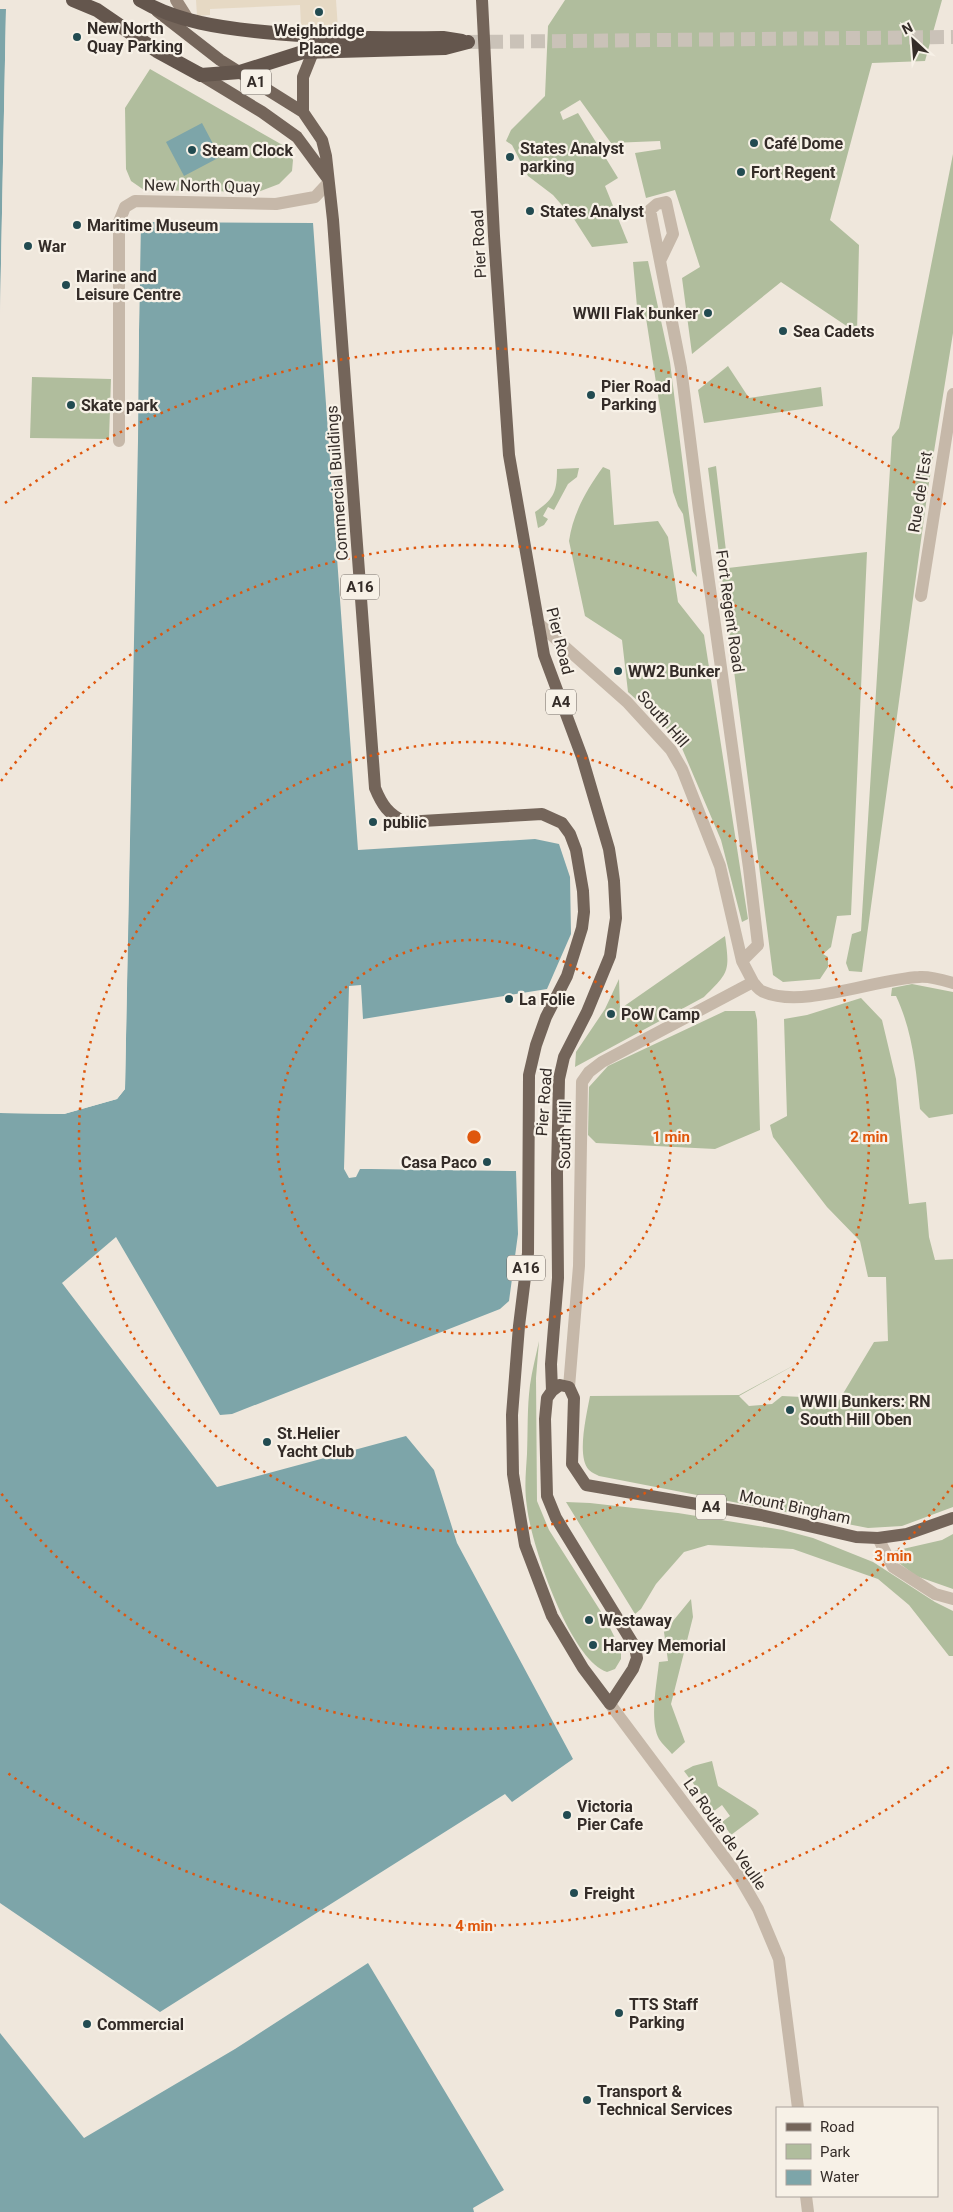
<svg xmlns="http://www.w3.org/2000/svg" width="953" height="2212" viewBox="0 0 953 2212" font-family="Roboto,sans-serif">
	<rect width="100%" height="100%" fill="#efe7dc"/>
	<!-- green -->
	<path fill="#b0bd9d" d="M565,0H942L925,61L872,63L830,220L859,245L857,333L781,282L692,354L682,278L700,267L675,190L646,198L635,153L661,149L660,141L611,143L580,100L560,112L563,120L578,113L618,178L605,186L628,243L592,247L574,219L553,195L528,176L512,145L506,141L511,130L545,96L548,26Z
		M150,69L286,147L293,160L292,171L279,184L258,192L144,190L131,181L126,169L125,108Z
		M953,154V333L928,489L862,972L849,971L846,963L852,934L861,931L892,437L899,428Z
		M648,261L670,362L697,577L692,571L683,514L678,506L673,492L646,318H638L633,262Z
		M728,366L749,398L821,387L823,406L704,423L698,390Z
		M32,377L111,379L109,439L30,438Z
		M716,466L728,568L867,552L851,915L837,916L831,947L823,954L828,957V967L820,979L783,982L773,975L708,468Z
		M603,467L610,470L614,525L658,521L668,537L678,602L704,635L748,919L742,922L721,840L681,746L661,722L628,692L622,640L585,616L569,541C573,513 587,489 603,467Z
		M579,468L577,477L568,484L554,510L548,507L543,516L548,519L544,525L538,528L535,512C554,499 557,492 557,469Z
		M725,936C730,972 729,972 704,997L575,1067L576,1052L605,1009L619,979L620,1009Z
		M912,984L953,992V1114L929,1118L920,1109C916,1070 913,1032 896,996H891L892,988Z
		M861,998L882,1020L896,1079L909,1204L926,1202L929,1237L935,1260L953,1259V1507L902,1526L868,1528L599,1476C596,1474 592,1473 589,1470C576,1457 587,1413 590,1396L739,1395L800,1362L739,1396L749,1406L772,1404L782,1396L802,1397L803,1401L838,1402L874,1342L888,1341L886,1277H868L860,1241L827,1207L773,1137L770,1125L787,1116L784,1019L807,1015Z
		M725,1011H755L757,1020L760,1130L715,1149L596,1143L588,1135L589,1087L608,1066Z
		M539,1341L536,1378L537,1501L549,1530L605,1618L621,1650V1659L615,1669L607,1672C570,1660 531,1544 527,1507C524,1489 526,1471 527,1454C528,1431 527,1408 530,1385C532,1370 536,1356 539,1341Z
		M566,1502L590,1503L678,1513L783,1530L813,1538L873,1562L935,1602L953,1611V1656H949L909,1605L878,1579L793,1549L708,1545L684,1552L656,1584L641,1609L635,1614Z
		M953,1534V1589L916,1576L899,1563L894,1551L942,1540Z
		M691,1599L693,1617L671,1704L685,1742L672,1754C668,1749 662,1744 659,1739C649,1721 657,1682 659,1662L668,1661L664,1632Z
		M712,1761L718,1786L756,1810L759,1814L731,1835L722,1822L730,1816L722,1805L714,1811L684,1771L693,1766Z"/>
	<!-- plaza -->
	<path fill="#e6d9c4" d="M196,0H336L338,29L301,25L300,5L210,9V15L197,16Z"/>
	<!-- water -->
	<path fill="#7da5a9" d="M0,9H6L0,314Z
		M202,123L220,157L184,176L166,142Z
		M141,222L313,223L358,850L535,839L559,844L570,877L571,934L547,989L363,1019L361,985L349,986L344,1169L349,1178L356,1177L360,1169H371L516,1171L518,1234L509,1301L500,1309L232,1414L220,1415L116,1237L62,1283L217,1487L406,1436L434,1470L457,1543L573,1759L512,1802L505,1794L160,2012L0,1903V1113L64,1114L117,1099L125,1089Z
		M368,1963L504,2190L473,2208L474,2212H0V2033L84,2138L235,2049Z"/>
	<!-- pier -->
	<path fill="#efe7dc" d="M6,9H8L2,314L0,316Z
		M140,220L138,441L125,1089L117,1099L64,1114L0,1113V1110L64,1112L115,1096L123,1088Z"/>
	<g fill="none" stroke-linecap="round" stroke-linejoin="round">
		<!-- trunk-tunnel -->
		<path stroke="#cac2b8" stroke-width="14" stroke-dasharray="14 7" stroke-linecap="butt" d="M468,42L953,37"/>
		<!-- minor -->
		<path stroke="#c6b8a9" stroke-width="12" d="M660,261L673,234L666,202L657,204L650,210L681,368L699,510L749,868L758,945L742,961
			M921,596L953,394
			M538,623L627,702L671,750L682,769L720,866L742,961L753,982
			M569,1387L579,1266L582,1082L589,1072L602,1062L753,982C756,986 759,991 764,992C802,1009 876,979 919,977C930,976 943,980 953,983
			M878,1538L893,1567L935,1594L953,1599"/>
		<!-- tertiary -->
		<path stroke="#c6b8a9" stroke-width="12" d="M119,441V222L125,207L135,201L276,204L315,197L328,183
			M610,1704L740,1878L758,1909L779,1959L798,2108
			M806,2196L808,2212"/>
		<!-- secondary -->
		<path stroke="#99887a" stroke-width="12" d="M176,0L188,19"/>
		<!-- primary -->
		<path stroke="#74655a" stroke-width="12" d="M482,0L494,236L509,455L544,655L582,757L609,849L614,881L616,918L610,956L587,1012L564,1057L559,1079L557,1173L558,1278L551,1364L552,1391
			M157,11L220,60L303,112L322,140L326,156L333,220L375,788C382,805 388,814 405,822L542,814L562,823L570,834L576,850L583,891L584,912L582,928L567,976L546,1017L536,1045L529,1075L528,1253L519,1326L512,1415L513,1474L525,1545L552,1616L583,1668L610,1704L633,1669L637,1658L635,1647L556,1518L547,1496L545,1419L547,1398L552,1391L560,1385L569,1387L574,1398L572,1464L586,1485L761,1515L856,1537L878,1538L907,1534L953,1518
			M201,75L262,112L297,137L328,179
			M303,112V77L313,52"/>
		<!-- trunk -->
		<path stroke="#64564d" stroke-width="14" d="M73,0L97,10L157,51L201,75L240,72L303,52L445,48L468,42
			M140,0C177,22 222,28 264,32C324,38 383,39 443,38L462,41"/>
	</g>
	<!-- distance rings -->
	<g fill="none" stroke="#df570d" stroke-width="2.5" stroke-dasharray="2.5 5">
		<circle cx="474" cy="1137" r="197"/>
		<circle cx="474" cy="1137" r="395"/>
		<path d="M953 1485A592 592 0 0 1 1 1493M1 781A592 592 0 0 1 953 789"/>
		<path d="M949 1767A789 789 0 0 1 5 1771M5 503A789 789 0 0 1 949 507"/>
	</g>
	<!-- markers -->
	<g fill="#224b51" stroke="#f7f1e7" stroke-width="2">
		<circle cx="319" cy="12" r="5"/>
		<circle cx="77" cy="37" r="5"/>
		<circle cx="754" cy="143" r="5"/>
		<circle cx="192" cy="150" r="5"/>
		<circle cx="510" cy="157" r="5"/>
		<circle cx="741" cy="172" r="5"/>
		<circle cx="530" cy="211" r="5"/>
		<circle cx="77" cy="225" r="5"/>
		<circle cx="28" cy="246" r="5"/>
		<circle cx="66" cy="285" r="5"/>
		<circle cx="708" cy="313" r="5"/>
		<circle cx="783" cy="331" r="5"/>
		<circle cx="591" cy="395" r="5"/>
		<circle cx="71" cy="405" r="5"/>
		<circle cx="618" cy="671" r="5"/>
		<circle cx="373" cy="822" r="5"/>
		<circle cx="509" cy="999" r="5"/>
		<circle cx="611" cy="1014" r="5"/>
		<circle cx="487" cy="1162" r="5"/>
		<circle cx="790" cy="1410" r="5"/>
		<circle cx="267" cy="1442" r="5"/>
		<circle cx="589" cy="1620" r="5"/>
		<circle cx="593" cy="1645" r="5"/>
		<circle cx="567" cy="1815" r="5"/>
		<circle cx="574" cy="1893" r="5"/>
		<circle cx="619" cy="2013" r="5"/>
		<circle cx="87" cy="2024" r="5"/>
		<circle cx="587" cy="2100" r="5"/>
	</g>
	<g text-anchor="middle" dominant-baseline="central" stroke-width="4.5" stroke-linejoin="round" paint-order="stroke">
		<!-- shield labels -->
		<g fill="#f7f1e7" stroke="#6e6761" stroke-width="1">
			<rect x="241" y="69.5" width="30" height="25" rx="4"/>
			<rect x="341" y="574.5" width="38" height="25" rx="4"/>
			<rect x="546" y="689.5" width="30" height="25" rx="4"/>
			<rect x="507" y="1255.5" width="38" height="25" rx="4"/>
			<rect x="696" y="1494.5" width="30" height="25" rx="4"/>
		</g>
		<g font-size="15" font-weight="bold" fill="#342c28">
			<text x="256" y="82">A1</text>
			<text x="360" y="587">A16</text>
			<text x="561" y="702">A4</text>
			<text x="526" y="1268">A16</text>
			<text x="711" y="1507">A4</text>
		</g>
		<!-- poi labels -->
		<g font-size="16" font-weight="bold" fill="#342c28" stroke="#f7f1e7" text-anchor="start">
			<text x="87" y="28">New North<tspan x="87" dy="18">Quay Parking</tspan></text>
			<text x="319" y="30" text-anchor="middle">Weighbridge<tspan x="319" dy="18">Place</tspan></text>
			<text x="764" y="143">Café Dome</text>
			<text x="520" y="148">States Analyst<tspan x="520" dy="18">parking</tspan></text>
			<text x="202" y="150">Steam Clock</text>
			<text x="751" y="172">Fort Regent</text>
			<text x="540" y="211">States Analyst</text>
			<text x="87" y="225">Maritime Museum</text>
			<text x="38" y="246">War</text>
			<text x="76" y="276">Marine and<tspan x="76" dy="18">Leisure Centre</tspan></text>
			<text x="698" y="313" text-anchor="end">WWII Flak bunker</text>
			<text x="793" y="331">Sea Cadets</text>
			<text x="601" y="386">Pier Road<tspan x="601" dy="18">Parking</tspan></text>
			<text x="81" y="405">Skate park</text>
			<text x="628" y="671">WW2 Bunker</text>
			<text x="383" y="822">public</text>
			<text x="519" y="999">La Folie</text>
			<text x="621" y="1014">PoW Camp</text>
			<text x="477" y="1162" text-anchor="end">Casa Paco</text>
			<text x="800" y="1401">WWII Bunkers: RN<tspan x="800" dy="18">South Hill Oben</tspan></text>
			<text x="277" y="1433">St.Helier<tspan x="277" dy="18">Yacht Club</tspan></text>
			<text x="599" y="1620">Westaway</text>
			<text x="603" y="1645">Harvey Memorial</text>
			<text x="577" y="1806">Victoria<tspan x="577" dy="18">Pier Cafe</tspan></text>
			<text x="584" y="1893">Freight</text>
			<text x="629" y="2004">TTS Staff<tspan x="629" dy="18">Parking</tspan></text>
			<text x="97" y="2024">Commercial</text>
			<text x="597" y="2091">Transport &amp;<tspan x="597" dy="18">Technical Services</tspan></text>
		</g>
		<!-- street labels -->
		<g font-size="16" fill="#342c28" stroke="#f7f1e7">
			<text transform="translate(202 186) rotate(1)">New North Quay</text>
			<text transform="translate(479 244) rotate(-93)">Pier Road</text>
			<text transform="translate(337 483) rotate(-94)">Commercial Buildings</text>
			<text transform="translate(920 492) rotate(-81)">Rue de l'Est</text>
			<text transform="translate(730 611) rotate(82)">Fort Regent Road</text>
			<text transform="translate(560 641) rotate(76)">Pier Road</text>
			<text transform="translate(663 719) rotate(49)">South Hill</text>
			<text transform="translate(544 1102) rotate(-86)">Pier Road</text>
			<text transform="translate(565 1135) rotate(-89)">South Hill</text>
			<text transform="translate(795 1507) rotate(12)">Mount Bingham</text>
			<text transform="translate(725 1834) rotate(55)">La Route de Veulle</text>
		</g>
	</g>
	<circle cx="474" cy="1137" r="8" fill="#df570d" stroke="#f7f1e7" stroke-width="2.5"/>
	<g font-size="15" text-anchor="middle" font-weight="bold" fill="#df570d" stroke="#f7f1e7" stroke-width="4.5" stroke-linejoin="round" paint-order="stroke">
		<text x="671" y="1142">1 min</text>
		<text x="869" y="1142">2 min</text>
		<text x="893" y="1561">3 min</text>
		<text x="474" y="1931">4 min</text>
	</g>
	<!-- legend -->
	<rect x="776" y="2107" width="162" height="90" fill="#f7f1e7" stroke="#a9a29b"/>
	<rect x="786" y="2123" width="25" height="8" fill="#74655a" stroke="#a9a29b"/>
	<text x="820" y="2132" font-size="15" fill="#342c28">Road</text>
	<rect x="786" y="2144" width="25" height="15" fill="#b0bd9d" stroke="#a9a29b"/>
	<text x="820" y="2157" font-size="15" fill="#342c28">Park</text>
	<rect x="786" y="2170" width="25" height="15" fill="#7da5a9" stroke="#a9a29b"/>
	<text x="820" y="2182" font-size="15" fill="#342c28">Water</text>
	<!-- north arrow -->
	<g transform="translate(913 40) rotate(334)" stroke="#f7f1e7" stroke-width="4" paint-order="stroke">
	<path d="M0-4L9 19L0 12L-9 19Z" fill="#342c28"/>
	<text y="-8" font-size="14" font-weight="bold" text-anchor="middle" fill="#342c28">N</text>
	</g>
</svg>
